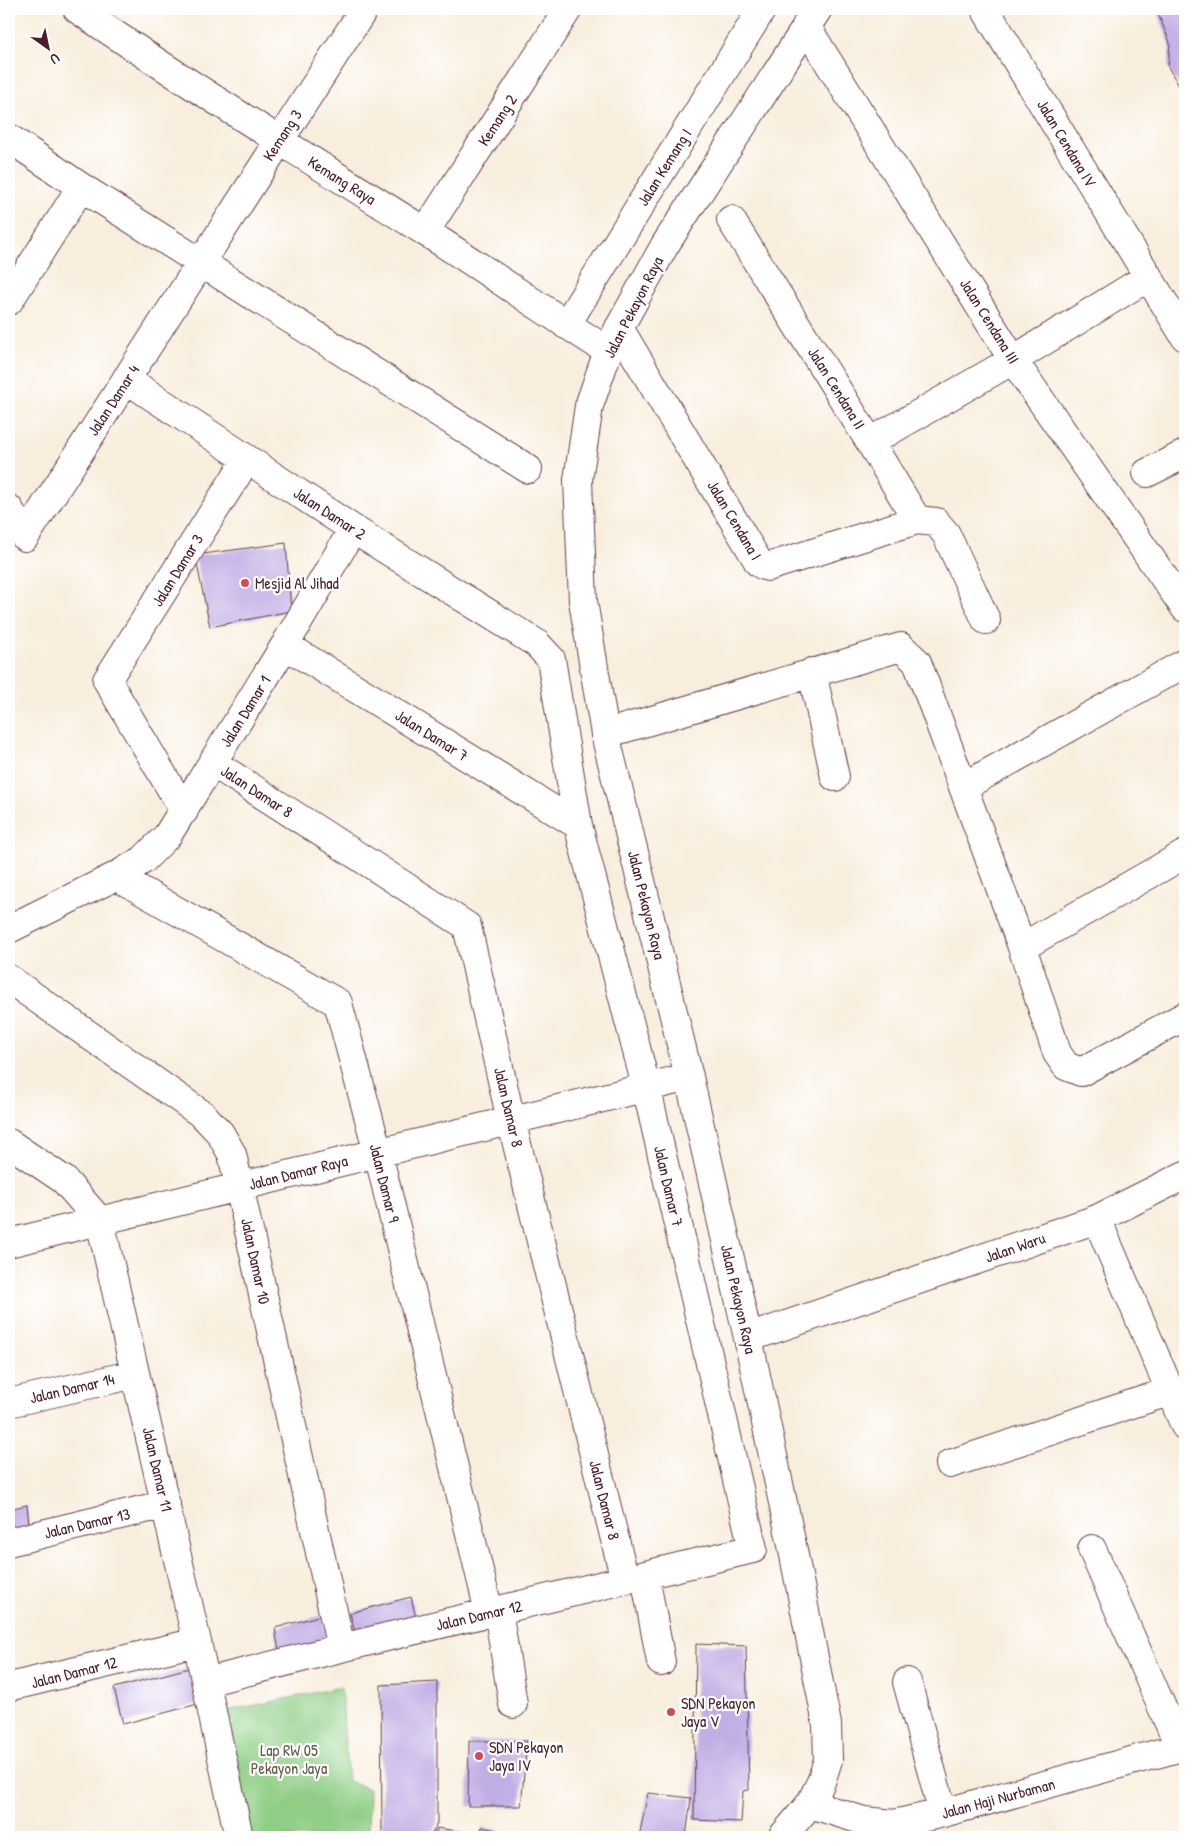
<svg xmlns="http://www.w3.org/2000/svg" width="1194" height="1846" viewBox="0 0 1194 1846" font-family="'Patrick Hand',sans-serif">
	<rect width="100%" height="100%" fill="#fff"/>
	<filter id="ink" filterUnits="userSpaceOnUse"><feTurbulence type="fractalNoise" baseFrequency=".02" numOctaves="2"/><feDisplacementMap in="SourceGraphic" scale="10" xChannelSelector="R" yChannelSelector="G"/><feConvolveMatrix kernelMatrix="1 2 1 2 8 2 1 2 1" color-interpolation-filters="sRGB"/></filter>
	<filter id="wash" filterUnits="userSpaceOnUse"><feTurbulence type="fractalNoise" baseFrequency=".0096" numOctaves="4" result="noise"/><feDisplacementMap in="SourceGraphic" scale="20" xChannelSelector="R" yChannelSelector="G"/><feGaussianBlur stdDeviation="1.12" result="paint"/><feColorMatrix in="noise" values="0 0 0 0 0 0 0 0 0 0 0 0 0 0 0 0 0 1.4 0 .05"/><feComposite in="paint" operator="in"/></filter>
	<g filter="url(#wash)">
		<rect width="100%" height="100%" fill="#f8eedd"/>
		<!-- green -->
		<path fill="#8ece85" stroke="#6c7658" d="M341,1687L348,1781L369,1789L368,1837H243L222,1712Z"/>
		<g id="blocks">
			<!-- building -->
			<path fill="#c1aee5" d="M1156,9H1185V89L1182,91L1168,67L1170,43Z
				M286,543L291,611L210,627L195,555Z
				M27,1505L30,1535L9,1540V1509Z
				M411,1597L417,1622L356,1638L350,1613Z
				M322,1615L329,1647L280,1657L275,1628Z
				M696,1644L746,1646L749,1790L743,1791L741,1822L694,1820Z
				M189,1668L198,1704L123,1724L114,1688Z
				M437,1682V1823L431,1837H382L381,1685Z
				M469,1741H527L521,1806H468Z
				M648,1793L691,1798L686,1837H639Z
				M482,1827L525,1836V1837H480Z
				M437,1828L477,1834L476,1837H435Z"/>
		</g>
	</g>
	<g filter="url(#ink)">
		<use href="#blocks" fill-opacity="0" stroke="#643e46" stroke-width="1"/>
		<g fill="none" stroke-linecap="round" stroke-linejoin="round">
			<!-- minor casing -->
			<g stroke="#643e46" stroke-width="30">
				<path id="minor" d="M77,9C190,86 308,158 424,231C486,270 546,312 608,351
					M985,9L1185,337
					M806,26L1013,360L1185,608
					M9,138L81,187L528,469
					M731,220L870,442L1013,360L1148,277
					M425,232L568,9
					M9,301L81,187
					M566,325L762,9
					M619,328L759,563L764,566L768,567L917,520L936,522L946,534L986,620
					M126,379L353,529L536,643L551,659L578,825L646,1086L753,1549L341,1648L206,1682
					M870,442L917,520
					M1147,473L1185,454
					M9,509L25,537L364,9
					M285,645L578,825
					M812,672L835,777
					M605,734L901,647L917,662L1022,947L1057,1053L1066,1066L1081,1072L1185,1016
					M213,763L467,926L511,1120L625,1580
					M963,787L1185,663
					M184,811L107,680L247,459
					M116,876L338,1003L378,1153L489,1612
					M9,929L116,876L143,860L167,836L285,645L353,529
					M1022,947L1185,854
					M9,979L203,1115L220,1133L232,1154L341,1648
					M9,1143L64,1180L100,1221L197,1642L239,1837
					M1097,1219L1185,1175
					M9,1243L689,1077
					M748,1338L1097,1219L1185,1426
					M9,1403L135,1374
					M950,1464L1171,1391
					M9,1542L166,1504
					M1092,1549L1180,1748
					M645,1576L661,1662
					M498,1610L513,1704
					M907,1682L943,1813
					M9,1687L197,1642
					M810,1804L864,1821L894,1824L943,1813L1185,1746"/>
			</g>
			<!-- major casing -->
			<g stroke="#643e46" stroke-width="30">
				<path id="major" d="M782,1837L810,1804L821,1782L828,1760L827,1724L792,1545L748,1338L689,1077L605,734L583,601L578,480L589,406L608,351L619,328L665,245L818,9"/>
			</g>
			<!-- minor -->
			<use href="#minor" stroke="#fff" stroke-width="28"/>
			<!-- major -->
			<use href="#major" stroke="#fff" stroke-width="28"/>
		</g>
	</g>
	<!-- markers -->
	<g fill="#d1495b" stroke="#fff" stroke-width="2">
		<circle cx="245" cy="583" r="5"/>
		<circle cx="671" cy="1712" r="5"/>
		<circle cx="479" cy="1756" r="5"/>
	</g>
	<g text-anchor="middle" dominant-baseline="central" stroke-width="4.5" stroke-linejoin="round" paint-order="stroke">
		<!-- street labels -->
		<g font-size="16" fill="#4a1f2b" stroke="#fff">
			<text transform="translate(497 120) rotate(-57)">Kemang 2</text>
			<text transform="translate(282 135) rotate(-57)">Kemang 3</text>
			<text transform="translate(1067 143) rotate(59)">Jalan Cendana IV</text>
			<text transform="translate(664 167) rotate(-58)">Jalan Kemang I</text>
			<text transform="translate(342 180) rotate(32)">Kemang Raya</text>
			<text transform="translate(633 307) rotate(-63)">Jalan Pekayon Raya</text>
			<text transform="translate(990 321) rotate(58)">Jalan Cendana III</text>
			<text transform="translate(837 388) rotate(58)">Jalan Cendana II</text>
			<text transform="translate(113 400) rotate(-57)">Jalan Damar 4</text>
			<text transform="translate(330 513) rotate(33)">Jalan Damar 2</text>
			<text transform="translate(735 520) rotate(59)">Jalan Cendana I</text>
			<text transform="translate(177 570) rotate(-58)">Jalan Damar 3</text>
			<text transform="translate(245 711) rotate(-58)">Jalan Damar 1</text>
			<text transform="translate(432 735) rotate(32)">Jalan Damar 7</text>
			<text transform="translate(257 791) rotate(33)">Jalan Damar 8</text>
			<text transform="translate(647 905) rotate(76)">Jalan Pekayon Raya</text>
			<text transform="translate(509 1107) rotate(77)">Jalan Damar 8</text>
			<text transform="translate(298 1172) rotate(-14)">Jalan Damar Raya</text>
			<text transform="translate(385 1183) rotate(76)">Jalan Damar 9</text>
			<text transform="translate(669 1186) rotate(77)">Jalan Damar 7</text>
			<text transform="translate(1015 1247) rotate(-19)">Jalan Waru</text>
			<text transform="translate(256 1261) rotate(78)">Jalan Damar 10</text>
			<text transform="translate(739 1299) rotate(77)">Jalan Pekayon Raya</text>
			<text transform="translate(72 1388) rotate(-13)">Jalan Damar 14</text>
			<text transform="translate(158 1469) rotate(77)">Jalan Damar 11</text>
			<text transform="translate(605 1500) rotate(76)">Jalan Damar 8</text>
			<text transform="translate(87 1523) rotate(-13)">Jalan Damar 13</text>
			<text transform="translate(479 1615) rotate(-13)">Jalan Damar 12</text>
			<text transform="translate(74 1672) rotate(-14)">Jalan Damar 12</text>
			<text transform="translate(998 1798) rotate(-15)">Jalan Haji Nurbaman</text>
		</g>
		<!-- poi labels -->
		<g font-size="16" fill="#4a1f2b" stroke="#fff" text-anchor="start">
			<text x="255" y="583">Mesjid Al Jihad</text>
			<text x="681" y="1703">SDN Pekayon<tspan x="681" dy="18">Jaya V</tspan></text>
			<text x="489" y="1747">SDN Pekayon<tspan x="489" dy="18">Jaya IV</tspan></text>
		</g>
		<!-- park labels -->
		<g font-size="16" fill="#625c4a" stroke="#fff">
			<text x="289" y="1750">Lap RW 05<tspan x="289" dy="18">Pekayon Jaya</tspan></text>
		</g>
	</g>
	<!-- margin -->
	<rect width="1194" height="1846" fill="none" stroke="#fff" stroke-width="30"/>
	<!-- north arrow -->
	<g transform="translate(48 48) rotate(147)" stroke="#ffffff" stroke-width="4" paint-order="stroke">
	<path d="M0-4L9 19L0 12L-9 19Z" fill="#4a1f2b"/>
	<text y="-8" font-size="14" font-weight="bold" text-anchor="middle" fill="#4a1f2b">U</text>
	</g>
</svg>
